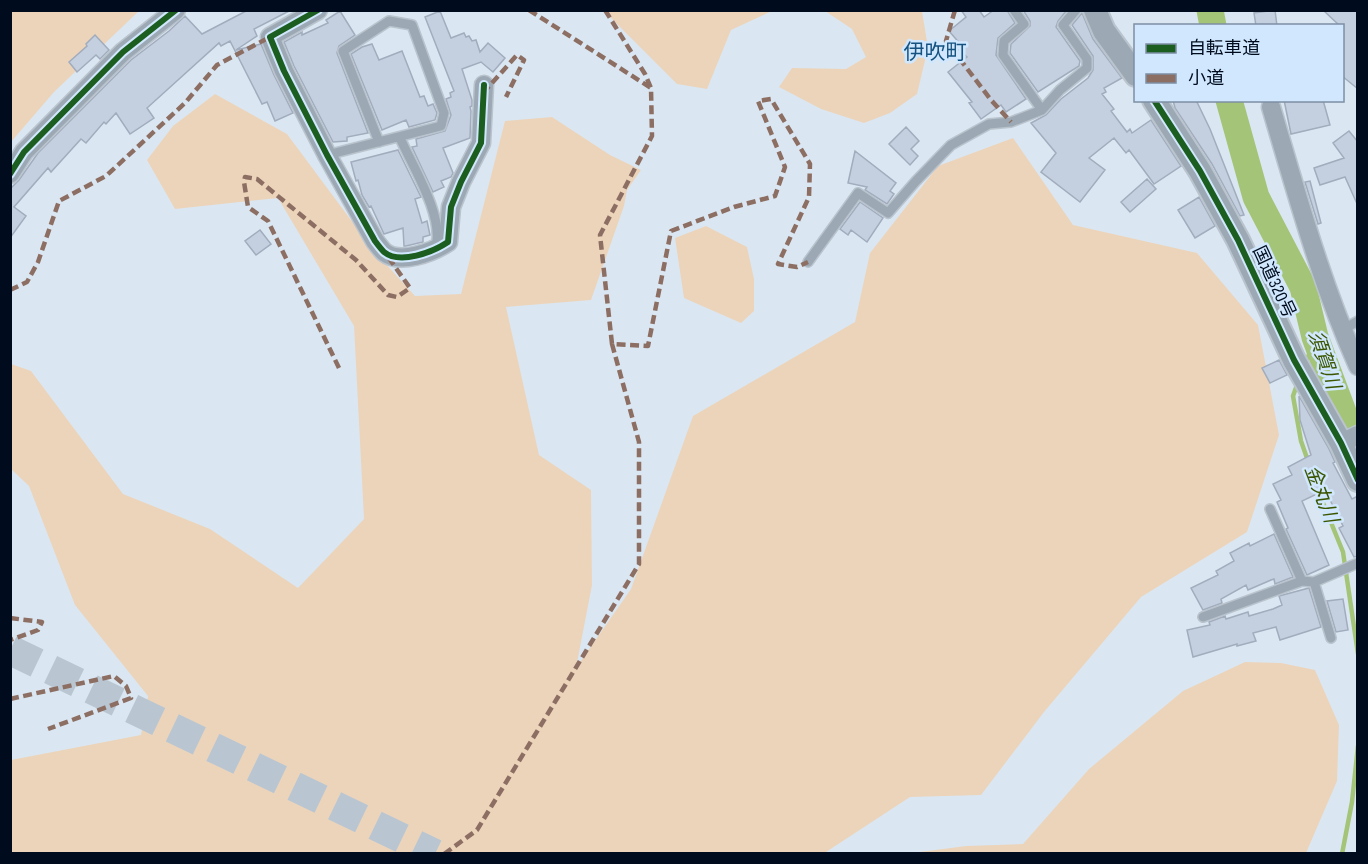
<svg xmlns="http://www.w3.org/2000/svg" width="1368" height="864" viewBox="0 0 1368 864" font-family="'Sofia Sans Condensed','Noto Sans JP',sans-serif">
	<rect width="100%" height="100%" fill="#dae7f2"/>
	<!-- green -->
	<path fill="#ecd4bb" d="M11,11H139L54,92L11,142Z
		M604,11H772L731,30L707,89L677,84Z
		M825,11H922L928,48L917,94L890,113L864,123L821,109L779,87L792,68L846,69L866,57L852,29Z
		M215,94L287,134L374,251L415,296L461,294L505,121L552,117L610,155L641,170L627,190L624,206L591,300L506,307L539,455L591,490L592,585L576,668L631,589L693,416L855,322L870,253L938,166L1013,138L1073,225L1197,253L1258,325L1279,435L1247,532L1141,597L1044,712L981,795L910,797L823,854L11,853V760L141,735L148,696L75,605L29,486L11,469V364L31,371L123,494L210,529L298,588L364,519L354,326L278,198L175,209L147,160L173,126Z
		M706,226L747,247L754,279V311L741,323L684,298L675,238Z
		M1245,662L1281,663L1315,670L1339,725L1337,781L1306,853H912L966,846L1023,844L1089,769L1183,691Z"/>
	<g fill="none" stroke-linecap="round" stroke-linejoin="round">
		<!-- stream -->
		<path stroke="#a4c578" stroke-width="4.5" d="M1306,363L1315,337
			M1298,382L1293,396L1301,441L1308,461
			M1317,488L1343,552L1358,654
			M1342,854L1352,802L1358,746"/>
		<!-- river -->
		<path stroke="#a4c578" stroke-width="27" d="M1210,10L1213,26
			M1229,100L1256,197L1303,287L1315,337L1358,452"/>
	</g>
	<!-- building -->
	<path fill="#c4cfe0" stroke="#a1acbc" stroke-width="1.5" d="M248,10H291L254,29L257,36L236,50L261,44L274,75L293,113L275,121L267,102L262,104L230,41L221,46L219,43L147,108L154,118L130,134L116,113L106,124L104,122L86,143L81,139L51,172L48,168L14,207L26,216L10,238V189L19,180L38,153L131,60L169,31L185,16L202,34Z
		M961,10H979L984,17L994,10H1007L1015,23L998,38L996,55L1026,99L1006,112L1001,105L981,119L969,103L972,102L948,72L967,57L959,50L962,46L949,31L966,17Z
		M1023,10H1067L1058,21L1056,27L1080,61L1079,66L1038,92L1010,53L1011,44L1030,26V21Z
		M1275,10L1277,26H1256L1254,13Z
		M1323,10H1358V89L1342,76V26H1340Z
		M340,11L355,35L339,46L337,53L368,133L347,137V141L333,142L294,66L284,42L302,32V35L328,23L326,20Z
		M440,11L451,38L464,33L466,37L469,36L472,41L476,40L480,52L488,43L505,58L493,72L481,62L462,69L472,100V106L470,107L471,111L470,138L443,148L453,173L451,177L441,181L444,187L433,192L412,147L417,146L416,139L445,131L451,115L446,99L451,97L450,93L454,91L425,17Z
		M1082,13L1093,39L1122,78L1104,88L1106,92L1102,94L1114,109L1111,111L1127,132L1130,129L1132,133L1151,120L1181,166L1154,184L1129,150L1126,153L1114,138L1089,158L1105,170L1080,202L1041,172L1056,153L1031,123L1046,115L1061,99L1088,78L1093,70V56L1072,25Z
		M95,35L109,50L100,59L96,55L77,72L69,62L87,46L86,44Z
		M372,44L379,60L402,51L420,97L424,96L428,106L433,104L437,113L435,120L409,127L406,120L382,130L351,54L362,47Z
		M1173,100H1196L1210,129L1244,215L1240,216L1212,164L1175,108Z
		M1284,100H1323L1330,125L1291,134Z
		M906,127L919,141L911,149L918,156L910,165L889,144Z
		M1349,131L1358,142V206L1345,177L1320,185L1314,168L1344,158L1333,143Z
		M398,150L421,197L415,199L422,223L427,221L430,235L423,237V242L406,246H404L403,228L384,234L371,206L369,207L362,195L358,180L356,181L351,162Z
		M855,151L896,183L890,191L894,194L887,204L865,190L867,187L848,183Z
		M1147,179L1156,189L1130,212L1121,202Z
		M1310,181L1321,223L1318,224L1305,182Z
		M1199,197L1215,226L1195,238L1178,210Z
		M860,202L883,218L867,242L851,230L848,235L840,229Z
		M260,230L271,244L256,255L245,241Z
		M1279,360L1287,375L1270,383L1262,368Z
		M1299,396L1329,449L1335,462L1333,463L1352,499L1358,496V556L1354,557L1339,528L1343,526L1325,490L1302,501L1329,565L1307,575L1286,529L1288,528L1277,502L1281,500L1273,484L1292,475L1288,467L1311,455L1300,420Z
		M1274,534L1293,577L1275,584L1274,579L1271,580L1248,590L1246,585L1221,599L1222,603L1203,610L1191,588L1218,575L1216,571L1234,561L1230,553L1249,543L1250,546Z
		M1309,588L1321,627L1280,640L1276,627L1253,633L1256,641L1237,646V644L1193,657L1187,630L1210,625L1209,622L1225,616L1226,619L1248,612L1249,616L1273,609L1282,605L1279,596Z
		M1343,599L1348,630L1336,632L1327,601Z"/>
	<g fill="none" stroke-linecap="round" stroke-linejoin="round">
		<!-- trunk-tunnel -->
		<path stroke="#b9c6d2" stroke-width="30" stroke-dasharray="30 15" stroke-linecap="butt" d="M10,650L435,854"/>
		<!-- service casing -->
		<g stroke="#bac4ce" stroke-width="12">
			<path id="service" d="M1014,10L1024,24L1004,41L1003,55L1042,110
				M400,138C413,167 444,216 436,247
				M327,155L441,126L444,113L412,25L389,21L343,51L379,142
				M808,262L858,193L888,213L916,181L951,145L989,124L1011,122L1042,110L1060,90L1087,68V59L1063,25L1076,10
				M1342,330L1358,321
				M1270,509L1302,581
				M1314,582L1331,638
				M1203,617L1302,581L1314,582L1358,563"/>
		</g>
		<!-- minor casing -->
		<g stroke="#bac4ce" stroke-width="21">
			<path id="minor" d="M318,10L270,37L284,71L327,155L375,241C378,245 381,249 384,252C400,265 433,252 448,242L451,207L461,182L481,143L484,85
				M1271,107C1297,195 1321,283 1358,366
				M10,174L24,152L123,52L176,10
				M1341,443L1358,435"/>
		</g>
		<!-- tertiary casing -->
		<g stroke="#bac4ce" stroke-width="26">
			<path id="tertiary" d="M1095,10L1104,31L1136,75
				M1154,100L1200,171L1238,240L1294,360L1341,443L1358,480"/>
		</g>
		<!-- service -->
		<use href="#service" stroke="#9ca9b5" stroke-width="9"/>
		<!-- minor -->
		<use href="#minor" stroke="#9ca9b5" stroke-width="18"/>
		<!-- tertiary -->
		<use href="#tertiary" stroke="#9ca9b5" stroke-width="22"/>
		<!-- quiet -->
		<path stroke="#8d6e63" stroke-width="4.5" stroke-dasharray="9 4.5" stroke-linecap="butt" d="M529,10L651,88
			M605,10L645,74L651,88L652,136L600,235L612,344
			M955,10L946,41L991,100L1011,122
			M483,93L517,55L524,60L506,97
			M10,290L27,282L38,262L59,201L106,176L185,103L217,65L270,37
			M339,368L268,221L248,207L244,182L245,177L257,179L356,260L388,295L397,297L410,288L386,254
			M10,618L42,622L38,630L10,640
			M10,699L114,676L126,686L131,698L48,729
			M444,854L477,830L639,564V442L612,344L648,346L671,231L734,207L775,196L785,167L758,101L771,99L810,164L809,197L778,264L797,267L808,262"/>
		<!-- cycleway casing -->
		<g stroke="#d0e7fd" stroke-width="10">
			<path id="cycleway" d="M318,10L270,37L284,71L327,155L375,241C378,245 381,249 384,252C400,265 433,252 448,242L451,207L461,182L481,143L484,85
				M1154,100L1200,171L1238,240L1294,360L1341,443L1358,480
				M10,174L24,152L123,52L176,10"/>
		</g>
		<!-- cycleway -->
		<use href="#cycleway" stroke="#1b5e20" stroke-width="6"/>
	</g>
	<g text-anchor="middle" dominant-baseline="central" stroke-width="5" stroke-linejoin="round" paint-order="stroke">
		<!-- street labels -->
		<g font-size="18" fill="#000c1e" stroke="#d0e7fd">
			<text transform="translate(1274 282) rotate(65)">国道320号</text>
		</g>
		<!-- water labels -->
		<g font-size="20" font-style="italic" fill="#3c5600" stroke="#d0e7fd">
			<text transform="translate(1324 360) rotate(71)">須賀川</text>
			<text transform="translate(1321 494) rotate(69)">金丸川</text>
		</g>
		<!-- quarter labels -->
		<g font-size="21" fill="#155280" stroke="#d0e7fd">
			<text x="935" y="52">伊吹町</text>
		</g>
	</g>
	<!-- border -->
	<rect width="1368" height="864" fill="none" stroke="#000c1e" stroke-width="24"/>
	<!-- legend -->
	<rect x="1134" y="24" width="210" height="78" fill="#d0e7fd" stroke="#7d8fa4" stroke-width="1.5"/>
	<rect x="1146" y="44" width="30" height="9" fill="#1b5e20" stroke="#7d8fa4" stroke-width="1.5"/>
	<text x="1188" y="54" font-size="18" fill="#000c1e">自転車道</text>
	<rect x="1146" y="74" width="30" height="9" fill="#8d6e63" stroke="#7d8fa4" stroke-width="1.5"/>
	<text x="1188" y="84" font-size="18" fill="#000c1e">小道</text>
</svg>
